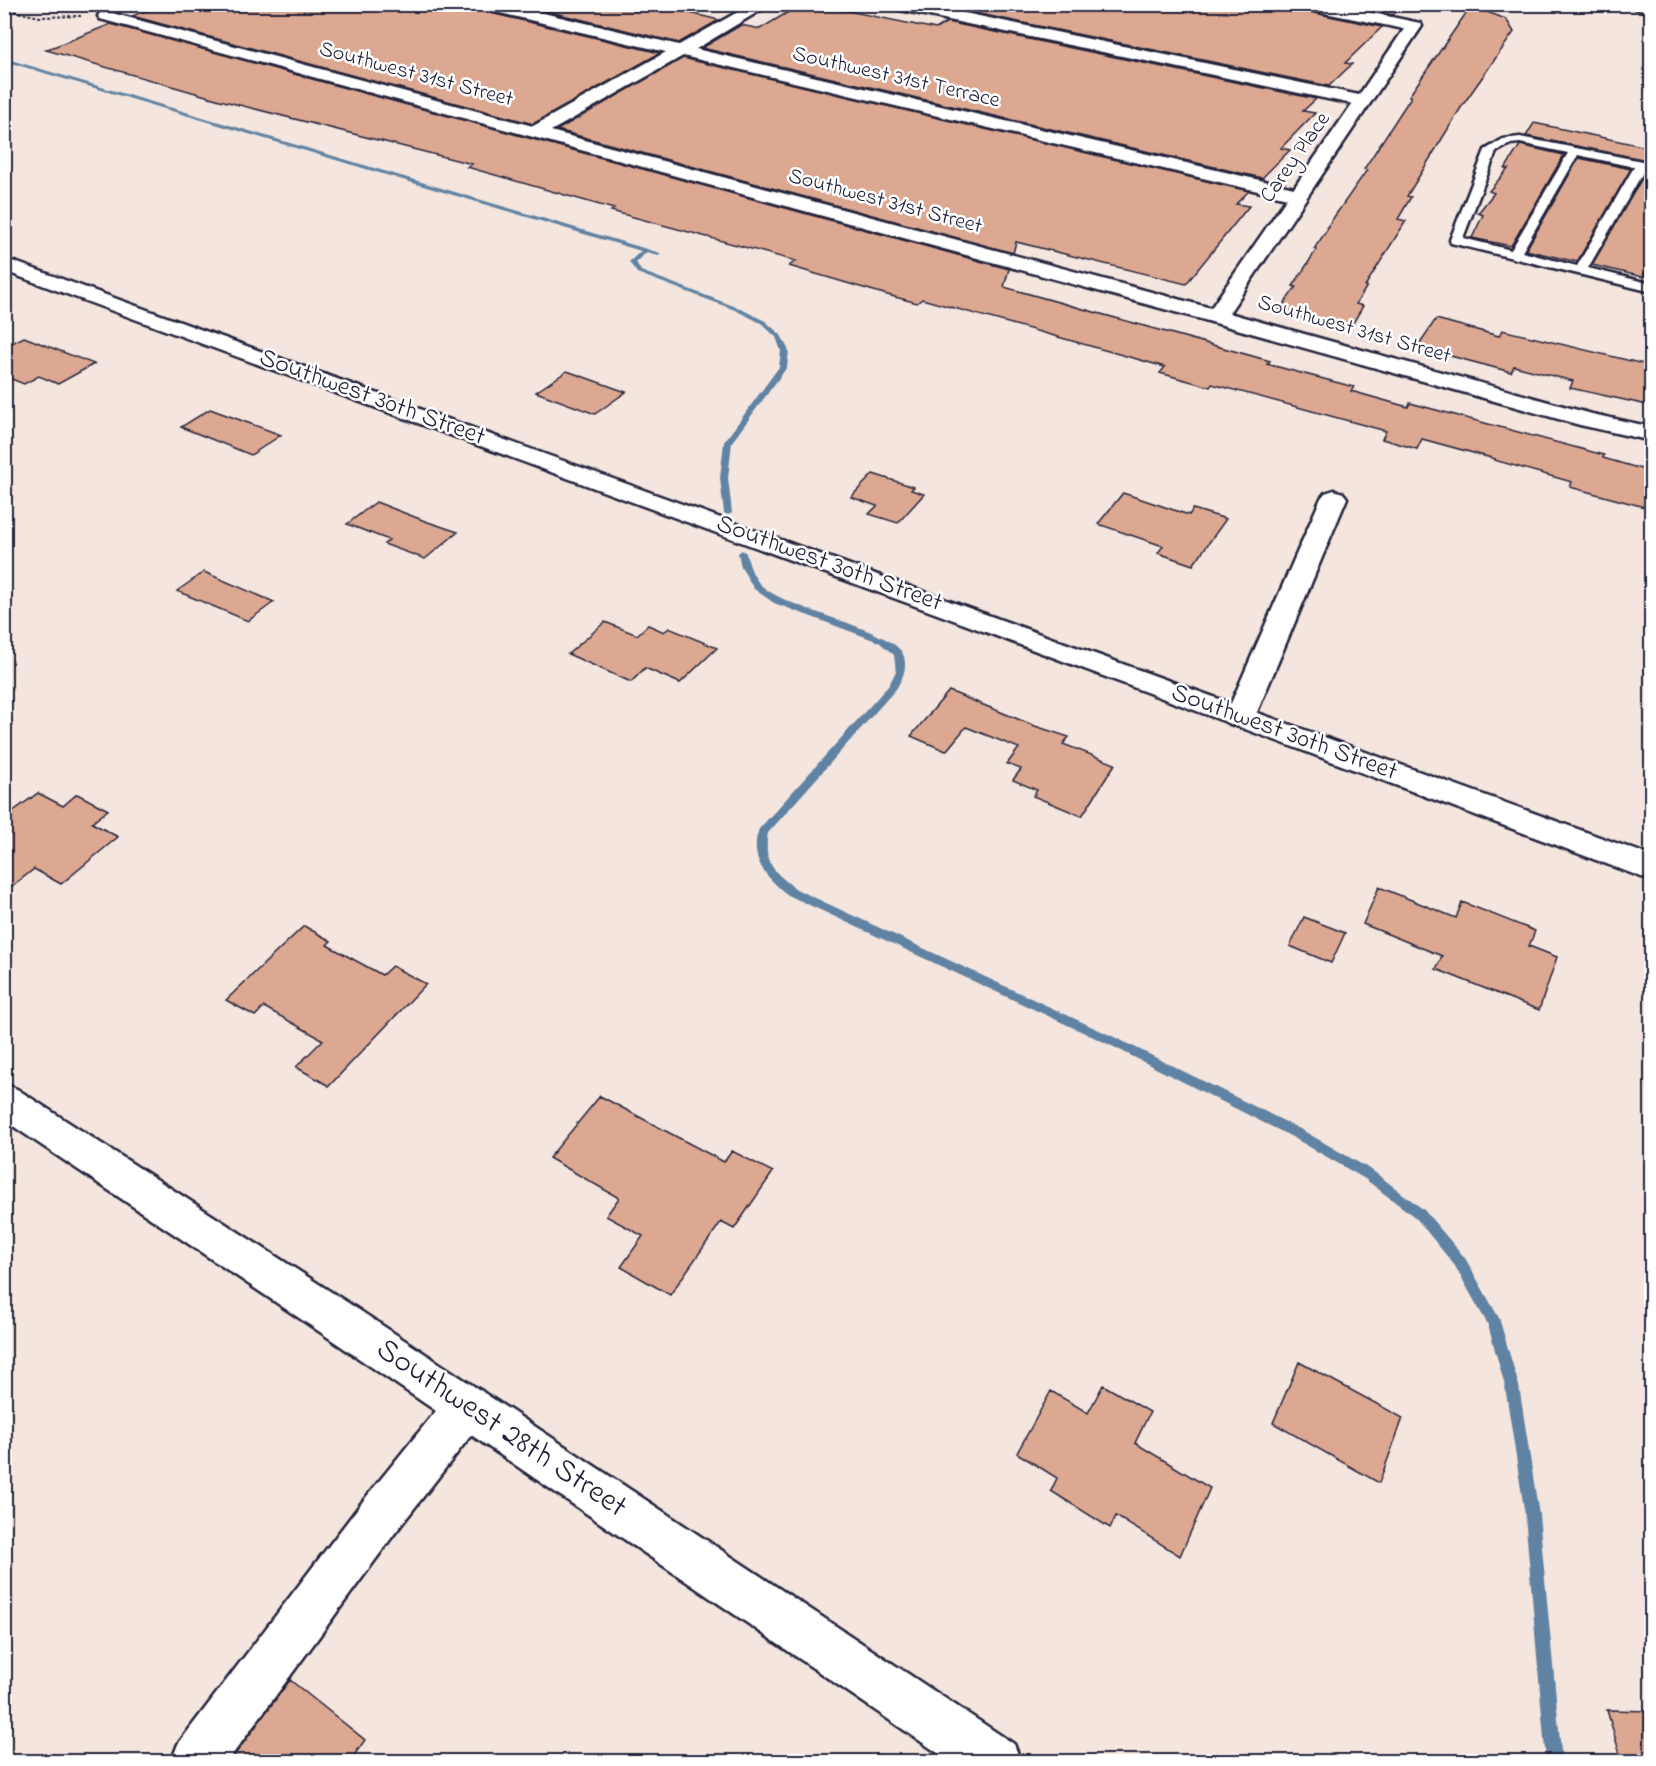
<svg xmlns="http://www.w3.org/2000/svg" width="1656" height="1766" viewBox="0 0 1656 1766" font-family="'Indie Flower',sans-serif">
	<rect width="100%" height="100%" fill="#f4e5de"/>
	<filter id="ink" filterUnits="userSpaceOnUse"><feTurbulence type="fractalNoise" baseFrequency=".0167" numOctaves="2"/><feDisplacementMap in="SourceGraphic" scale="12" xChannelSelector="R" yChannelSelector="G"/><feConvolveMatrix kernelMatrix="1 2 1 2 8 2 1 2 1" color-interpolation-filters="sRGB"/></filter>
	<g filter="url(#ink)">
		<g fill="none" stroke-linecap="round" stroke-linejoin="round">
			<!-- stream -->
			<path fill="#6083a3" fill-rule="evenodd" d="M4,58L660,253L661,254L658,256L647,252L636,262L641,271L739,308L765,321L781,335L789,351L787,367L732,442L728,478L732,513L728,515L724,513L720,478L724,442L779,367L781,351L776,337L761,323L735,310L637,273L629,262L641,251L4,61Z
				M742,550L746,553C749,565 753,578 762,586C789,611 891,628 903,654C908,667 903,678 896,689L768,833C763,863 773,871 796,889L1112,1036L1302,1130L1373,1171L1424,1210L1465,1258L1499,1318L1519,1386L1539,1515L1562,1762H1546L1525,1515L1505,1386L1488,1325L1455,1266L1416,1218L1365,1179L1294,1138L1104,1042L788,895C767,878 748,859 759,829L889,685L896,671L894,655L879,642L774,603L754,589L741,567L738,553Z"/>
		</g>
		<!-- building -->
		<path fill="#dca891" stroke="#22223b" stroke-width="1.5" d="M162,4H474L482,11L660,53L533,124L132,16Z
			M517,4H653L719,20L679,43Z
			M975,4H1296L1305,11L1382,27L1345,63L1352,64L1329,86L965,11Z
			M1343,4H1404L1393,15Z
			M800,5L815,8L819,5L936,29L947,22L1316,99L1303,111L1315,113L1281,148L1290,150L1262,178L702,48L741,25L760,29Z
			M1471,6L1506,19L1514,32L1462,106L1407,196L1411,197L1398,219L1406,221L1365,286H1367L1356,304L1363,306L1349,330L1278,312L1296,287L1293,286L1317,249H1314L1329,227H1327L1367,170L1364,169L1411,97L1409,96Z
			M111,24L1009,269L1004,287L1270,361L1267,364L1354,387L1351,391L1408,407L1410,403L1604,455L1603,458L1652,472V509L1570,487L1572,482L1494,460L1495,459L1422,439L1417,449L1382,439L1386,431L1212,384L1210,387L1160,373L1165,367L922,299L917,303L884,294L789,266L796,261L611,211L614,209L467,167L472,164L220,100L46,50Z
			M683,58L1249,191L1236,204L1249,206L1186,284L1016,242L1013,253L557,130Z
			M1534,123L1652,148V161L1526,136Z
			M1520,145L1564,155L1511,246L1472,238L1483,215L1478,213L1494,193L1489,191L1508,169H1505Z
			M1579,158L1631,169L1577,262L1526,250Z
			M1646,171L1652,172V258L1643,277L1592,265Z
			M1436,319L1499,336L1502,330L1652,366V406L1570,388L1573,381L1514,366L1511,372L1417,347Z
			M24,337L94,364L58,384L39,376L24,384L4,376V347Z
			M567,371L626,392L595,414L536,392Z
			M210,409L281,435L251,455L181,427Z
			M873,474L914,487L911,490L924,494L898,523L869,514L877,506L851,497Z
			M1123,493L1189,515L1193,509L1226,519L1193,565L1158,553L1163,546L1098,524Z
			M376,502L425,521L458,532L425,559L384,544L389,540L347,524Z
			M204,572L274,602L248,621L177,591Z
			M605,622L637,635L648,625L664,632L669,628L717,648L680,683L645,668L631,682L568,654Z
			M949,691L1035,726L1069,737L1063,744L1115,764L1082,816L1033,796L1037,790L1013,780L1021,769L1007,764L1019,748L966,727L946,751L911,736Z
			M38,793L63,806L77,794L108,810L92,823L118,837L61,884L34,869L4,893V818Z
			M1379,887L1456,918L1462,902L1535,931L1529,946L1557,957L1539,1010L1436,969L1442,956L1363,924Z
			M1304,917L1345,933L1331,963L1290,946Z
			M304,926L331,941L327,945L382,975L392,966L426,984L329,1086L296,1067L323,1040L264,1007L255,1016L226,1000Z
			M600,1096L724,1162L732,1151L773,1172L734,1229L721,1222L670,1295L621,1267L643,1236L606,1216L619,1198L549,1158Z
			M1299,1362L1403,1418L1379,1483L1273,1423Z
			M1103,1385L1150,1412L1135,1443L1210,1488L1180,1556L1116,1516L1110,1528L1051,1491L1057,1478L1017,1453L1051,1391L1088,1413Z
			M290,1680L365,1740L350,1761H230Z
			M1607,1710L1652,1711V1761H1622Z"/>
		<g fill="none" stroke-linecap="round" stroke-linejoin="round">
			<!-- lane casing -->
			<g stroke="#22223b" stroke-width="5">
				<path id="lane" d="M1520,137L1652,163V170L1645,169L1588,268L1652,284V292L1451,243L1450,240L1485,150L1503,139ZM1520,143L1568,153L1511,250L1463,238L1496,152L1510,144ZM1578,155L1634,167L1577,266L1522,252Z"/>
			</g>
			<!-- street casing -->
			<g stroke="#22223b" stroke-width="5">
				<path id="street" d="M476,4H505L679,45L752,4H771L696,49L1294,188L1352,104L896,9L889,4H921L1359,95L1404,29L1305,9L1298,4H1330L1420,23L1422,26L1229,313L1592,414L1652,427V441L1580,425L1208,321L100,19L98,16L100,13H112L533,126L666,52L483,9ZM683,56L1287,198L1211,308L551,131Z
					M1334,490L1343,493L1347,498L1255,717L1250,724L1240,727L1230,724L1225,717L1321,498L1325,493Z
					M467,1384L482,1391L489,1406L482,1421L395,1533L227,1762H171L178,1744L363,1501L452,1391Z"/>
			</g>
			<!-- secondary casing -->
			<g stroke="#22223b" stroke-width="5">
				<path id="secondary" d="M1630,4H1652V12L1632,7Z
					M4,258L1652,856V881L948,618L4,271Z
					M4,1084L17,1089L356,1308L1014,1744L1021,1762H951L326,1336L4,1120Z"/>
			</g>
			<!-- path -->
			<path stroke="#22223b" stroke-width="2" stroke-dasharray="3 2" stroke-linecap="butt" d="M1591,4L1615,9
				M4,9L40,17L81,16"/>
			<!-- lane -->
			<use href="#lane" fill="#fff" fill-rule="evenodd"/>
			<!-- street -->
			<use href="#street" fill="#fff" fill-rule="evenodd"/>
			<!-- secondary -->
			<use href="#secondary" fill="#fff" fill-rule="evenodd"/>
		</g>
	</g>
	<g text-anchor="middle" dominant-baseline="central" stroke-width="5" stroke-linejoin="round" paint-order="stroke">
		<!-- far-street labels -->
		<g font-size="22" fill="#22223b" stroke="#fff">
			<text transform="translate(416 75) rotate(15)">Southwest 31st Street</text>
			<text transform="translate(896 78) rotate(13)">Southwest 31st Terrace</text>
			<text transform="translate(1296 158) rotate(-55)">Carey Place</text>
			<text transform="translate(885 202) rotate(15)">Southwest 31st Street</text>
			<text transform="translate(1354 330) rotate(16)">Southwest 31st Street</text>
		</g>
		<!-- street labels -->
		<g font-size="26" fill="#22223b" stroke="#fff">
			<text transform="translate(372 398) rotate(20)">Southwest 30th Street</text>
			<text transform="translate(829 564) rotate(20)">Southwest 30th Street</text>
			<text transform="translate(1284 733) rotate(20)">Southwest 30th Street</text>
		</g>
		<!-- near-street labels -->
		<g font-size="32" fill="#22223b" stroke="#fff">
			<text transform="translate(501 1429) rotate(34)">Southwest 28th Street</text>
		</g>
	</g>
	<!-- margin -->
	<rect width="1656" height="1766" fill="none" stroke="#fff" stroke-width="24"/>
	<rect x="12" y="12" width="1632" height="1742" fill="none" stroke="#22223b" stroke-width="2" filter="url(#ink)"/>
</svg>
